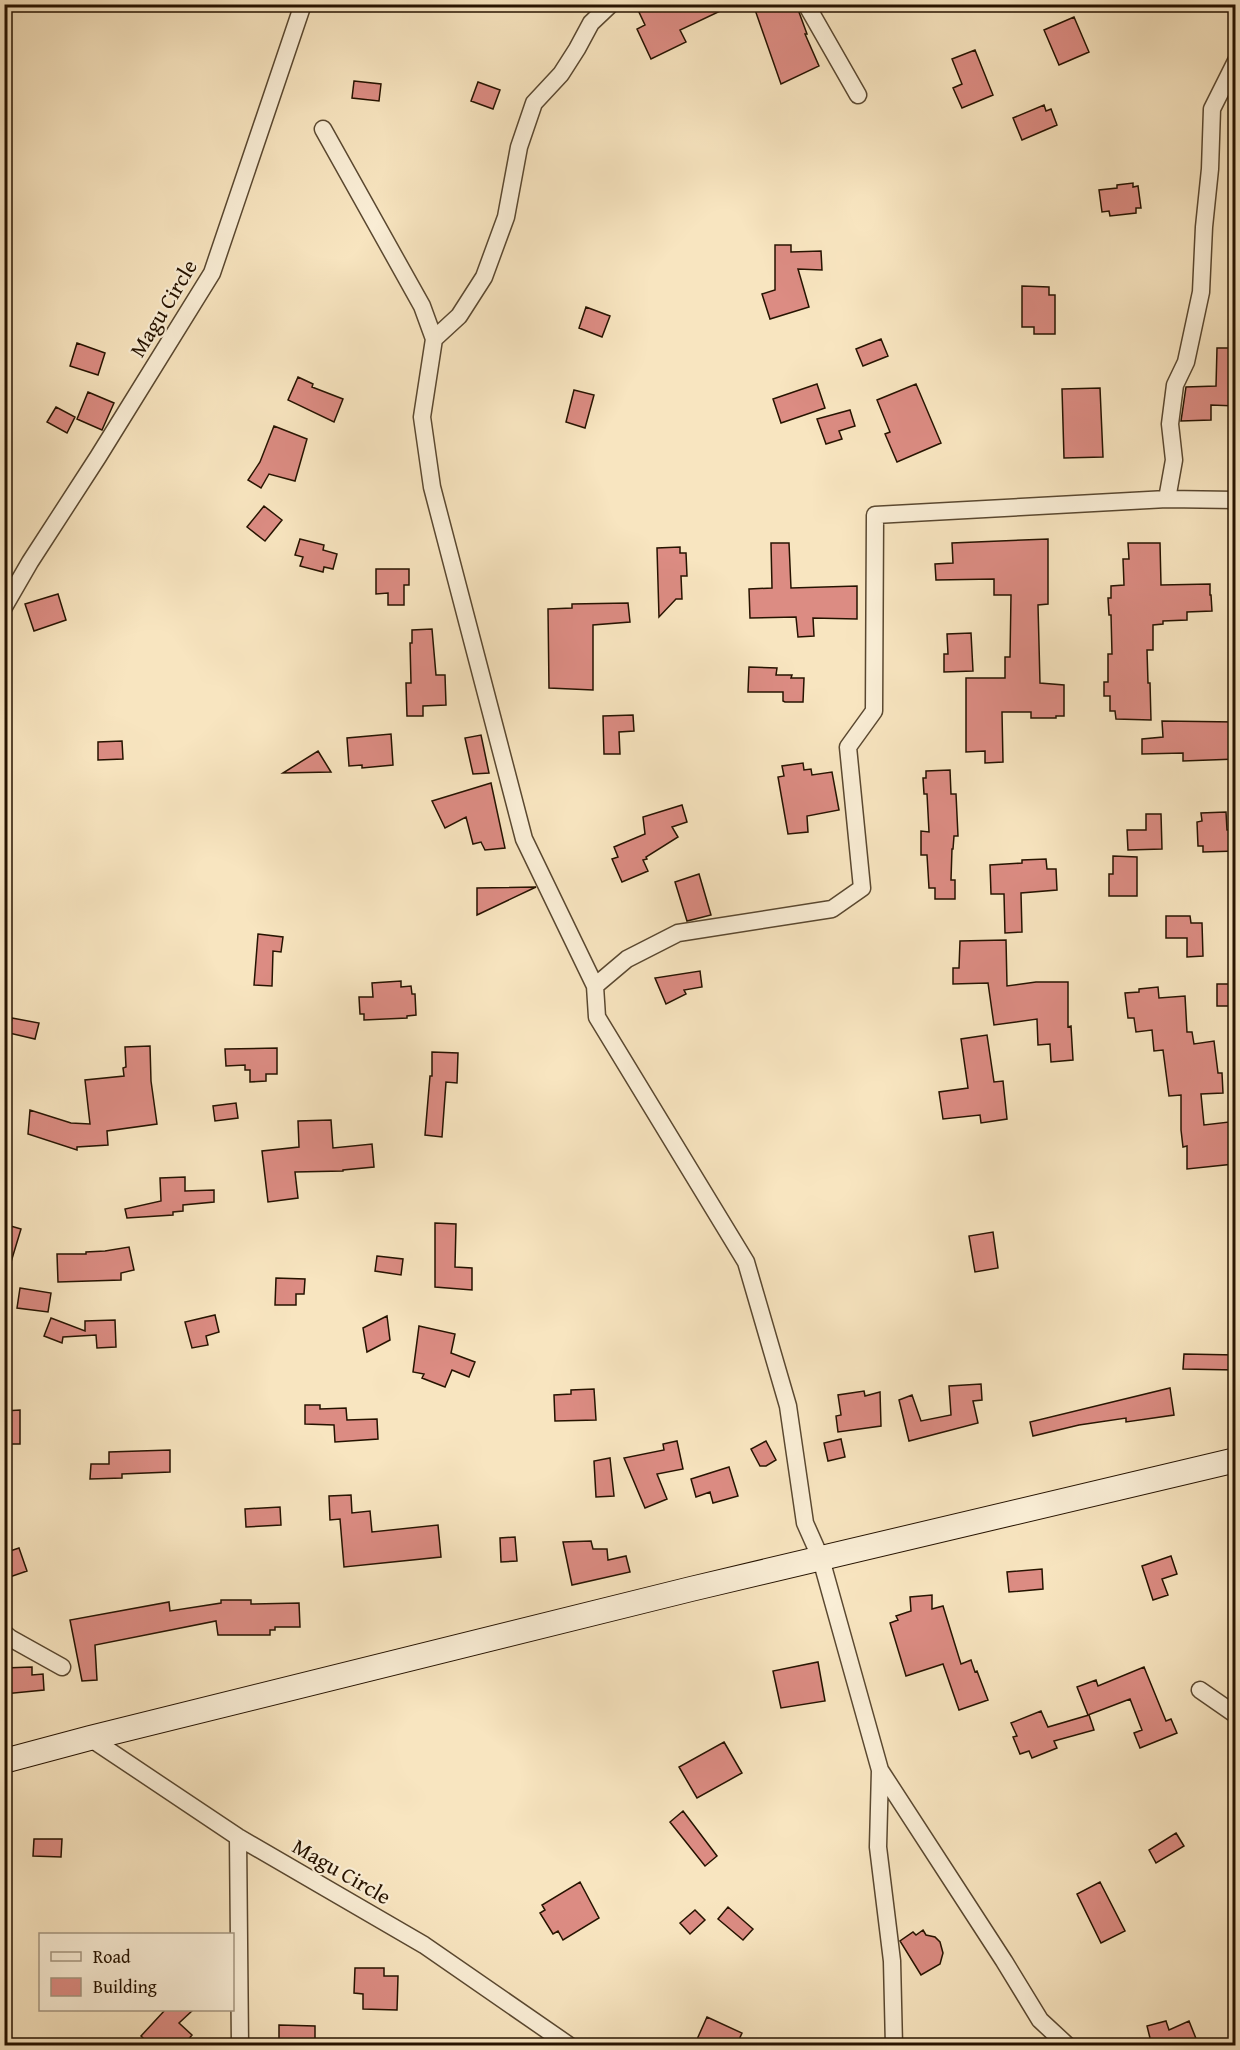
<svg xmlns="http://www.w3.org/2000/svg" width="1240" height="2050" viewBox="0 0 1240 2050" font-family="'Gentium Book Plus',serif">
	<rect width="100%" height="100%" fill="#f8e5c0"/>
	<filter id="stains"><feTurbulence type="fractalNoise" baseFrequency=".00333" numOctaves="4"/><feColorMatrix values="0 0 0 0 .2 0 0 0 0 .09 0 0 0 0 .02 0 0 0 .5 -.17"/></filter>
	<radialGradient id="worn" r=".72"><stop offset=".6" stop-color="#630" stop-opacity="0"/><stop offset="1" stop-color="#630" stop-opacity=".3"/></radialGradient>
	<!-- building -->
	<path fill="#dc8c83" stroke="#261300" stroke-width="1.5" d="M649,4H735L680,30L686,42L651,59L637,29L645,25L638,10Z
		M753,4H796L807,34H805L819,66L781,84Z
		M1074,17L1089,52L1059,65L1044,30Z
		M975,50L993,95L962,108L953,88L962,84L952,59Z
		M354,81L381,84L379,101L352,98Z
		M478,82L500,90L493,109L471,101Z
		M1044,105L1046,111L1051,109L1057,125L1022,140L1013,118Z
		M1133,183V187L1138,186L1141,208H1136V213L1110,216L1109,211L1102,212L1099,190L1117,188V185Z
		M775,245H791V252L821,251L822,270L798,269L809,307L770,319L762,294L775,290Z
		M1022,286L1049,287V295H1055V334H1034V327H1022Z
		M586,307L610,316L602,337L579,328Z
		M881,339L888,356L863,366L856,349Z
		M77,343L105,353L98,375L70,366Z
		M1217,348H1236V406L1211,405V420L1181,421L1186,387L1216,386Z
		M298,377L313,384L312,387L343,399L334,422L288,400Z
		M817,384L825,408L781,423L773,399Z
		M916,384L941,443L897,462L885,434L890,432L877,400Z
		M1100,388L1103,457L1064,458L1062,389Z
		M574,390L594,395L585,428L566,422Z
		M88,392L114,403L102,430L77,419Z
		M56,407L75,417L67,433L47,422Z
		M850,410L855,426L839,431L842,439L826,444L817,419Z
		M274,426L307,439L295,481L269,474L261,488L248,480L260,462Z
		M264,506L282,520L265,541L247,527Z
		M300,539L324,545L323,550L337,554L333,569L324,567L323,572L300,566L303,557L295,555Z
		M1048,539V604L1038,605L1040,683L1064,685V716H1056V718H1031V712H1002L1003,762L985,763V751L966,752V678H1005V657H1010L1011,595H994V579L936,580L935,564L953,563L952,543Z
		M771,543H789L791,588L857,586V619L813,618L814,636L798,637L796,617L750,618L749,589L772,588Z
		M1128,543H1160L1161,585L1210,584V595H1211L1212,611L1187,612V620L1163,621V624L1153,625V650H1147L1148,683H1150L1151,720L1116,719L1115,711H1110V696H1104V682H1108V654H1112L1111,615H1109L1108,598H1111V586L1124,585L1123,559H1129Z
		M680,547V553H686L687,576H681L682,599H676L659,617L657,548Z
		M376,569H409V585H404V605H388V593L376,594Z
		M58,594L66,620L34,631L25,604Z
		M628,603L630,622L593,625V690L549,688L548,609L572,608V604Z
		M432,629L436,675H445L446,705L423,706V716H407L406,683H411L410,643H412V630Z
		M971,633L973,671L944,672V654H948L947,634Z
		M749,667L777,668L776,675H792L791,678H804L803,702H785L783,701V692H748Z
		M633,715L634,731L619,732L620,754H604L603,716Z
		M1162,721L1236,722V759L1183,761V753L1142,754V739L1163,737Z
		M391,734L393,765L362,768V765L349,766L347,738Z
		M481,735L489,773L473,774L465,738Z
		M122,741L123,759L98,760V742Z
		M318,751L331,772L283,773Z
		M803,763L804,770L811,769L812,775L832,772L839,810L807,816L808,832L788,834L778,777L784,776L782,766Z
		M950,770L951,794H956L958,836H954L953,849H952L951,880H955V899H935V888H929L927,855H921V831L929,832L927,794H924L923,778H926V771Z
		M491,783L505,848L485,850L481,842L473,844L466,817L445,828L432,801Z
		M682,805L687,822L672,827L678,837L646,857L647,859L643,860L648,871L622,882L612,859L618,857L614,847L645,834L643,817Z
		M1226,812L1227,830L1236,829V851L1203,852V846H1198L1197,822L1202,821L1201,813Z
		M1146,814H1161L1162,849L1128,850L1127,830H1146Z
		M1113,856L1137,857V896H1109V874H1113Z
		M1046,859L1047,869H1056L1057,890L1021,893L1022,932L1005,933L1004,894H991L990,865L1022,863V860Z
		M699,874L711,915L687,921L675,882Z
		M536,887L477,915V888Z
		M1166,916H1190L1191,923H1202L1203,956L1187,957V938H1166Z
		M258,934L283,937L281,952L273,951L272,986L254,985Z
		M1006,940L1007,986L1036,982H1068V1027L1071,1026L1073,1060L1051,1062L1050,1044L1038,1045L1037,1019L994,1025L988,983L953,984V968H959L960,941Z
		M700,971L702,987L684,990L686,994L666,1004L655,978Z
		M401,981V987L411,986L412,994H415L416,1015L407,1016V1018L364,1020V1014H360L359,997H373L372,983Z
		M1217,984H1236V1006H1217Z
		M1158,987L1159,998L1185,996L1187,1032H1192L1194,1044L1214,1041L1218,1073H1222L1223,1093L1201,1094L1204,1125L1229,1122L1234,1164L1187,1169V1146L1183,1147L1181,1130V1095L1169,1096L1163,1050L1154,1051L1152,1030L1136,1032L1134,1018H1128L1125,993L1139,992V989Z
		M12,1018L39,1023L35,1039L9,1033Z
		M987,1035L994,1082L1003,1081L1007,1119L981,1123L980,1115L943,1119L939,1092L968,1088L961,1039Z
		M150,1046L151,1081L157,1124L107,1131L108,1145L77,1147V1150L28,1134L30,1110L71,1123L90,1124L85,1080L124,1076L123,1068L126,1067L125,1047Z
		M277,1048V1074H266V1081L250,1082V1070H245V1065L226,1066L225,1049Z
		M432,1052L458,1053L457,1083L446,1082L442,1137L425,1135L430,1076H432Z
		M236,1103L238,1118L215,1121L213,1106Z
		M331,1120L333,1148L372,1144L374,1167L343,1170V1171L295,1172L298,1198L268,1202L262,1151L299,1147L298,1121Z
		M185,1177V1191L214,1190V1202L183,1205V1211L173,1212V1215L127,1218L125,1209L161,1201L160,1178Z
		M435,1223L456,1224L455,1267L472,1268V1290L435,1287Z
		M4,1224L21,1229L8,1272L4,1271Z
		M993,1232L998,1268L975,1272L969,1236Z
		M129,1247L134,1270L121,1273V1280L58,1282L57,1254H86V1252L105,1251Z
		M377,1256L403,1259L401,1275L375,1271Z
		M276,1278L305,1279L304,1294H296V1305H275Z
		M20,1288L51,1293L48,1312L17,1308Z
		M215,1315L219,1332L206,1336L208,1345L192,1348L185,1322Z
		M387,1316L390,1340L367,1352L363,1328Z
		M51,1318L85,1331V1321L115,1320L116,1347L97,1348L96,1335L63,1337L62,1343L44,1336Z
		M419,1326L455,1334L451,1353L475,1362L469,1377L452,1370L445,1387L422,1378L424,1374L413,1372Z
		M1184,1354L1236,1355V1370L1183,1369Z
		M981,1384L982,1400L973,1401L978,1423L909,1441L899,1400L912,1395L921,1421L951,1415L949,1386Z
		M1170,1388L1174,1415L1126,1422V1418L1079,1425L1033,1436L1030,1422Z
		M594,1389L596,1420L555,1421L554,1395L571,1394V1390Z
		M864,1391L865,1396L880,1392L881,1426L838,1432L836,1416L841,1415L838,1395Z
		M305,1405H320V1409L346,1408L347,1420L377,1419L378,1439L335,1442L334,1425L305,1424Z
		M20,1410V1444H4V1411Z
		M841,1439L845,1457L828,1461L824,1443Z
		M677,1441L683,1469L657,1474L667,1499L645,1508L624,1458L664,1450L663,1444Z
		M766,1441L776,1460L766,1466H760L751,1449Z
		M170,1450V1472L122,1474V1478L90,1479L91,1464H109V1452Z
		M610,1458L614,1496L596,1497L594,1461Z
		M729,1467L738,1496L713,1503L710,1492L696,1497L691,1479Z
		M351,1495L352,1513L370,1511L372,1532L438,1525L441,1557L344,1567L340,1519L330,1520L329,1496Z
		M280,1507L281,1525L246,1527L245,1509Z
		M515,1537L517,1561L501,1562L500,1538Z
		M591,1541L593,1549H607L608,1560L626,1556L630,1572L572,1585L563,1542Z
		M19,1548L27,1571L4,1579V1553Z
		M1171,1556L1177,1574L1162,1579L1168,1595L1153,1600L1142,1566Z
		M1042,1569L1043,1589L1009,1592L1007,1572Z
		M932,1595V1609L943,1606L961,1664L971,1660L975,1672L977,1671L988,1700L959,1710L943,1664L906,1676L890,1623L898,1620L896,1616L911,1611L910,1597Z
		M221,1600H251V1604L299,1603L300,1627H275V1630H270V1635H218L216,1621L95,1645L97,1680L82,1681L70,1620L169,1602L170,1611L221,1603Z
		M818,1662L825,1701L781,1708L773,1671Z
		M32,1667V1675L43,1674L44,1690L4,1694V1668Z
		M1144,1667L1166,1721L1171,1719L1177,1733L1140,1748L1134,1733L1142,1730L1130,1699L1088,1715L1077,1687L1096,1680L1098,1686Z
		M1041,1711L1048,1727L1089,1715L1094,1730L1054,1741L1057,1748L1032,1758L1029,1751L1020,1754L1013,1737L1017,1736L1011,1723Z
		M724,1742L742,1773L697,1798L679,1767Z
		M683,1811L717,1856L705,1866L670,1822Z
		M1176,1833L1184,1846L1156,1863L1149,1850Z
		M34,1839H62L61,1857L33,1856Z
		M580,1882L599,1918L563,1940L558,1931L553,1934L540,1913L545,1910L542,1905Z
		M1100,1882L1125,1931L1101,1943L1077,1894Z
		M728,1907L753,1929L743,1940L718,1919Z
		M695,1910L705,1920L690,1934L680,1923Z
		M923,1930L926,1935L935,1937L940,1942L943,1953L940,1964L921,1975L900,1941L913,1932L916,1935Z
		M355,1968H384V1976H398L397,2010L363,2009V1994L354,1993Z
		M165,2010H193L179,2023L192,2035L183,2046H151L141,2036Z
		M707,2017L742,2033L736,2046H694Z
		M1166,2021L1169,2030L1189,2021L1199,2046H1132L1150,2038L1147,2026Z
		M279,2025L315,2026V2046H279Z"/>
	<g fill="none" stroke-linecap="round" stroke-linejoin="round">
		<!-- minor casing -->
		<g stroke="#5a4830" stroke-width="19">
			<path id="minor" d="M611,4L591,23L577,49L561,74L534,103L519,147L506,217L484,277L459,316L434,339L422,417L432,487L524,839L595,986L597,1017L746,1262L788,1406L805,1523L821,1559L880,1770L1004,1961L1040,2020L1068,2046
				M806,4L858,95
				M323,129L422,306L434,339
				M1167,499L1174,460L1170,424L1175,385L1186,362L1201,292L1204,227L1210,169L1212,109L1236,61
				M4,607L30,562L98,457L212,273L303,4
				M595,986L627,959L678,933L832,909L862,888L848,747L874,711L875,515L1167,499L1236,500
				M4,1633L10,1638L62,1667
				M1200,1690L1236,1715
				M90,1738L238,1837L424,1945L570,2046
				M880,1770L878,1847L892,1961L894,2046
				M238,1837L240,2046"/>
		</g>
		<!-- secondary casing -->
		<g stroke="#261300" stroke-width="26">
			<path id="secondary" d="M4,1761L90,1738L691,1589L1236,1460"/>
		</g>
		<!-- minor -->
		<use href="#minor" stroke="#faeed6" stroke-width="16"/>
		<!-- secondary -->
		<use href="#secondary" stroke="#faeed6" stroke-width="24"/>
	</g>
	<g text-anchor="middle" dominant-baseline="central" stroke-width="4.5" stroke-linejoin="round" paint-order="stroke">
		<!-- street labels -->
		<g font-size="22" fill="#261300" stroke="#faeed6">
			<text transform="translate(163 308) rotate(-59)">Magu Circle</text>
			<text transform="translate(342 1871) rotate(30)">Magu Circle</text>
		</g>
	</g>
	<!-- margin -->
	<rect width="1240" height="2050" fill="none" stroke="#f8e5c0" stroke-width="24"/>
	<rect x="6" y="6" width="1228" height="2038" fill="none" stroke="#261300" stroke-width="3"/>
	<rect x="12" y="12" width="1216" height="2026" fill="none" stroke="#261300" stroke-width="1.5"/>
	<!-- legend -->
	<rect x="39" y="1933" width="195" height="78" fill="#faeed6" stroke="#a59680" stroke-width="1.5"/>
	<rect x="51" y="1952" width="30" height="9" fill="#faeed6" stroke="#a59680" stroke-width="1.5"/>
	<text x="93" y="1963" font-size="18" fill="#261300">Road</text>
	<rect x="51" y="1978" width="30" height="18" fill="#dc8c83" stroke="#a59680" stroke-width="1.5"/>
	<text x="93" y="1993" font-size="18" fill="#261300">Building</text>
	<rect width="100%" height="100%" filter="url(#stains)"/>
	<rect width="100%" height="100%" fill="url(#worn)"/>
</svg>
